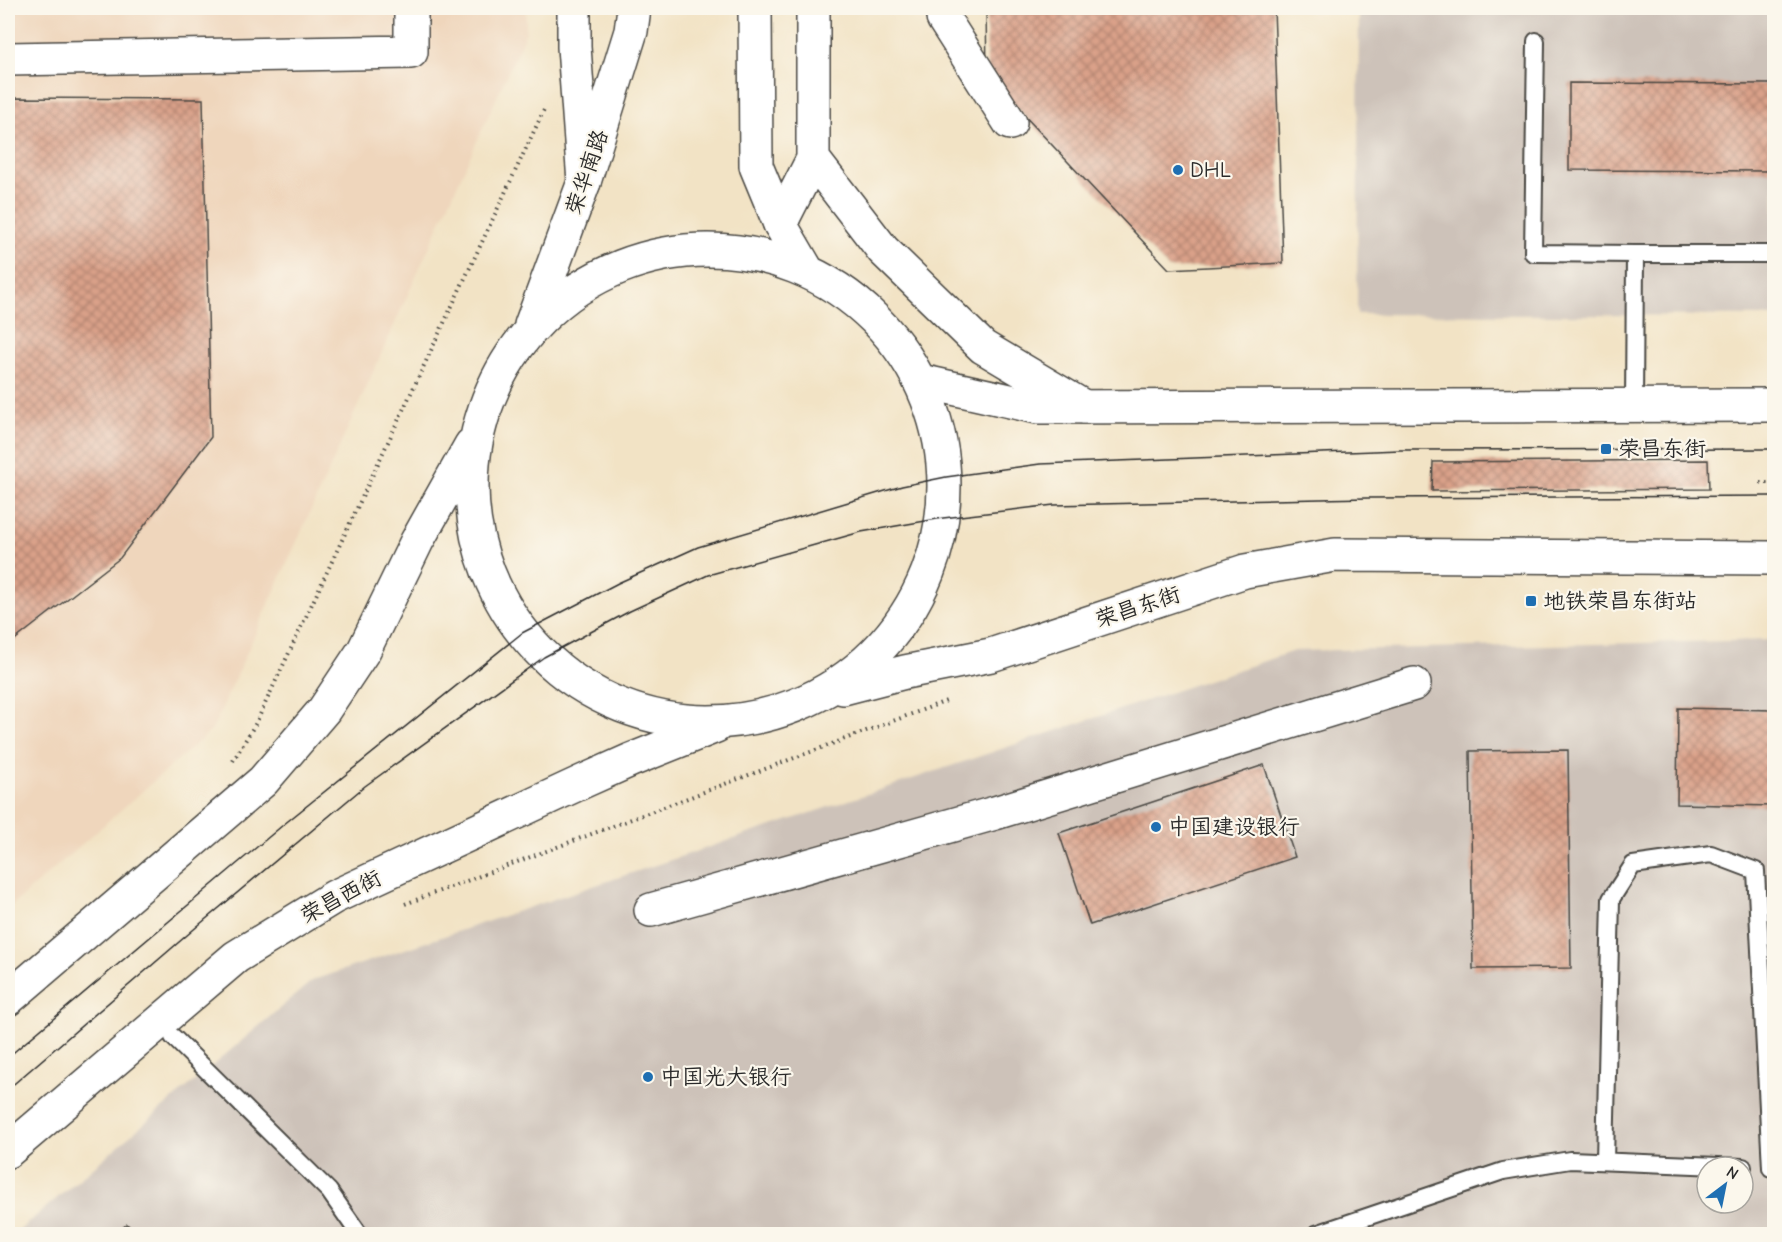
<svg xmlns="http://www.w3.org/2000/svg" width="1782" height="1242" viewBox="0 0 1782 1242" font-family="'Comic Neue','LXGW WenKai TC',sans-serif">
	<defs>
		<pattern id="building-cross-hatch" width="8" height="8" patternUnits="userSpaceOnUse" patternTransform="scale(1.5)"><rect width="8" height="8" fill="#daa189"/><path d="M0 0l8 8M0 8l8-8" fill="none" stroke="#b18370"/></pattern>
	</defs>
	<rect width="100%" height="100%" fill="#fbf7ec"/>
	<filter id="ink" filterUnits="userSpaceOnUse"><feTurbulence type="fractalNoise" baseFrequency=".0167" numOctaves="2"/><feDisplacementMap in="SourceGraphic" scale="12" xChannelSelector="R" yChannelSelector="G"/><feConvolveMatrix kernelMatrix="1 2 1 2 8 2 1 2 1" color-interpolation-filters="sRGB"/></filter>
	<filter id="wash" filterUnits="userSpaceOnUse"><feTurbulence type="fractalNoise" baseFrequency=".008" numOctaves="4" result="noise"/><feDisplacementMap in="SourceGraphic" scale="24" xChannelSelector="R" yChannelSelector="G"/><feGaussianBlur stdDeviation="1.35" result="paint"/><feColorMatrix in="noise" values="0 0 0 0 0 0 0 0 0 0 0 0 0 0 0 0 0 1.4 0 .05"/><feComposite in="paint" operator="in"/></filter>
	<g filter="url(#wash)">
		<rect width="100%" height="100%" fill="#f2e3c5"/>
		<!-- built -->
		<path fill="#efd6bc" d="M8,8H526V32L212,730L8,909Z"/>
		<!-- industrial -->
		<path fill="#cdc2b9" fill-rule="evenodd" d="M1359,8H1774V316L1357,314Z
			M1774,640V1234H15L313,980L1294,651ZM1707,1167H1743V1203H1707Z"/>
		<g id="blocks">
			<!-- building -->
			<path fill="url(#building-cross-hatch)" d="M986,8H1274L1283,263L1169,269L987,76Z
				M1569,83L1774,84V171L1569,170Z
				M8,98L203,99L211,437L120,558L8,645Z
				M1708,460L1709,489L1432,491L1433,462Z
				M1678,708L1774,710V806L1677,804Z
				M1568,750L1571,968L1473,969L1470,751Z
				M1264,765L1295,857L1090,925L1059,833Z
				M127,1224L137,1234H115Z"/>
		</g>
	</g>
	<g filter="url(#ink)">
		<use href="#blocks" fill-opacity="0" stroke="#494742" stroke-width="1.5"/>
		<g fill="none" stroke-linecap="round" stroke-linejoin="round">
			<!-- lane casing -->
			<g stroke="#494742" stroke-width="20">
				<path id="lane" d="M1536,41L1533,253L1635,254L1634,406
					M1635,254H1774
					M173,1037L329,1191L359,1234
					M1605,1161L1611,899L1633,865L1711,854L1756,871L1771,1168
					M1316,1234L1503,1171L1570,1160L1743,1167"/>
			</g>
			<!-- street casing -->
			<g stroke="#494742" stroke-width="36">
				<path id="street" d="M943,8V18L1010,123
					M8,59L411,52V8
					M651,910L995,813L1414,684"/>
			</g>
			<!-- secondary casing -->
			<g stroke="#494742" stroke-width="36">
				<path id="secondary" d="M574,8V47L584,182
					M813,159L883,250L983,347L1084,407
					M780,224L813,159V8"/>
			</g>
			<!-- primary casing -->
			<g stroke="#494742" stroke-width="36">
				<path id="primary" d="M755,8L756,166L780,224L808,272
					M472 486a236 236 0 1 1 472 0a236 236 0 1 1-472 0Z
					M531,325L584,182L631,31L634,8
					M921,381L1037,407L1774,405
					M843,688L905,672L991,655L1245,571L1335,555L1774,558
					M8,999L263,781L324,710L364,650L417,541L471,445
					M8,1151L236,957L334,897L584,781L631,760L716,726"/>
			</g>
			<!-- path -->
			<path stroke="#494742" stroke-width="4" stroke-dasharray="1.5 4.5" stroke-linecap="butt" d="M1772,347H1774
				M1760,483H1774
				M233,761L257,721L544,110
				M405,904L949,700"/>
			<!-- lane -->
			<use href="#lane" stroke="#fff" stroke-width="16"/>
			<!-- street -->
			<use href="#street" stroke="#fff" stroke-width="33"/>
			<!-- secondary -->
			<use href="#secondary" stroke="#fff" stroke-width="33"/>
			<!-- primary -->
			<use href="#primary" stroke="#fff" stroke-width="33"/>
			<!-- tram -->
			<path stroke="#2b2b2b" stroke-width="1.5" d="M8,1057L283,825L522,633L618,583L698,547L902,486L946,477L1040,464L1400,450L1774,449
				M8,1089L200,924L365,786L544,657L630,611L708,575L861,532L943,518L1054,505L1367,498L1774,496"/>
		</g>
	</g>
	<!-- markers -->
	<g fill="#1f6fb2" stroke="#fbf7ec" stroke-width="2">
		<circle cx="1178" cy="170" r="6"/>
		<rect x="1600" y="443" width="12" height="12" rx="3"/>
		<rect x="1525" y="595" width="12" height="12" rx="3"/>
		<circle cx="1156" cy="827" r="6"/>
		<circle cx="648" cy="1077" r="6"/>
	</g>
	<g text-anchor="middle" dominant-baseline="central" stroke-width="4.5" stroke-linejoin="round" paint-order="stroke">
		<!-- poi labels -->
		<g font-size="22" fill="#2b2b2b" stroke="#fbf7ec" text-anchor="start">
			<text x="1190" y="170">DHL</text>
			<text x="1618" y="449">荣昌东街</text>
			<text x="1543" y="601">地铁荣昌东街站</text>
			<text x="1168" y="827">中国建设银行</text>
			<text x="660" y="1077">中国光大银行</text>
		</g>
		<!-- street labels -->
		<g font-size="22" fill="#2b2b2b" stroke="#fbf7ec">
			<text transform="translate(587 172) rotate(-71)">荣华南路</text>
			<text transform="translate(1138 607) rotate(-18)">荣昌东街</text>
			<text transform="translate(341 897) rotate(-28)">荣昌西街</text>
		</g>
	</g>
	<!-- margin -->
	<rect width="1782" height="1242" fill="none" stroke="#fbf7ec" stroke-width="30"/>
	<!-- north arrow -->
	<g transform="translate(1725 1185) rotate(32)"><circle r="28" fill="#fbf7ec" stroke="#a8a59f" stroke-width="1.5"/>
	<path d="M0-4.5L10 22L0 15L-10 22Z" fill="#1f6fb2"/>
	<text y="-9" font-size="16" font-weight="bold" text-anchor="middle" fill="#2b2b2b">N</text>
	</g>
</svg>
